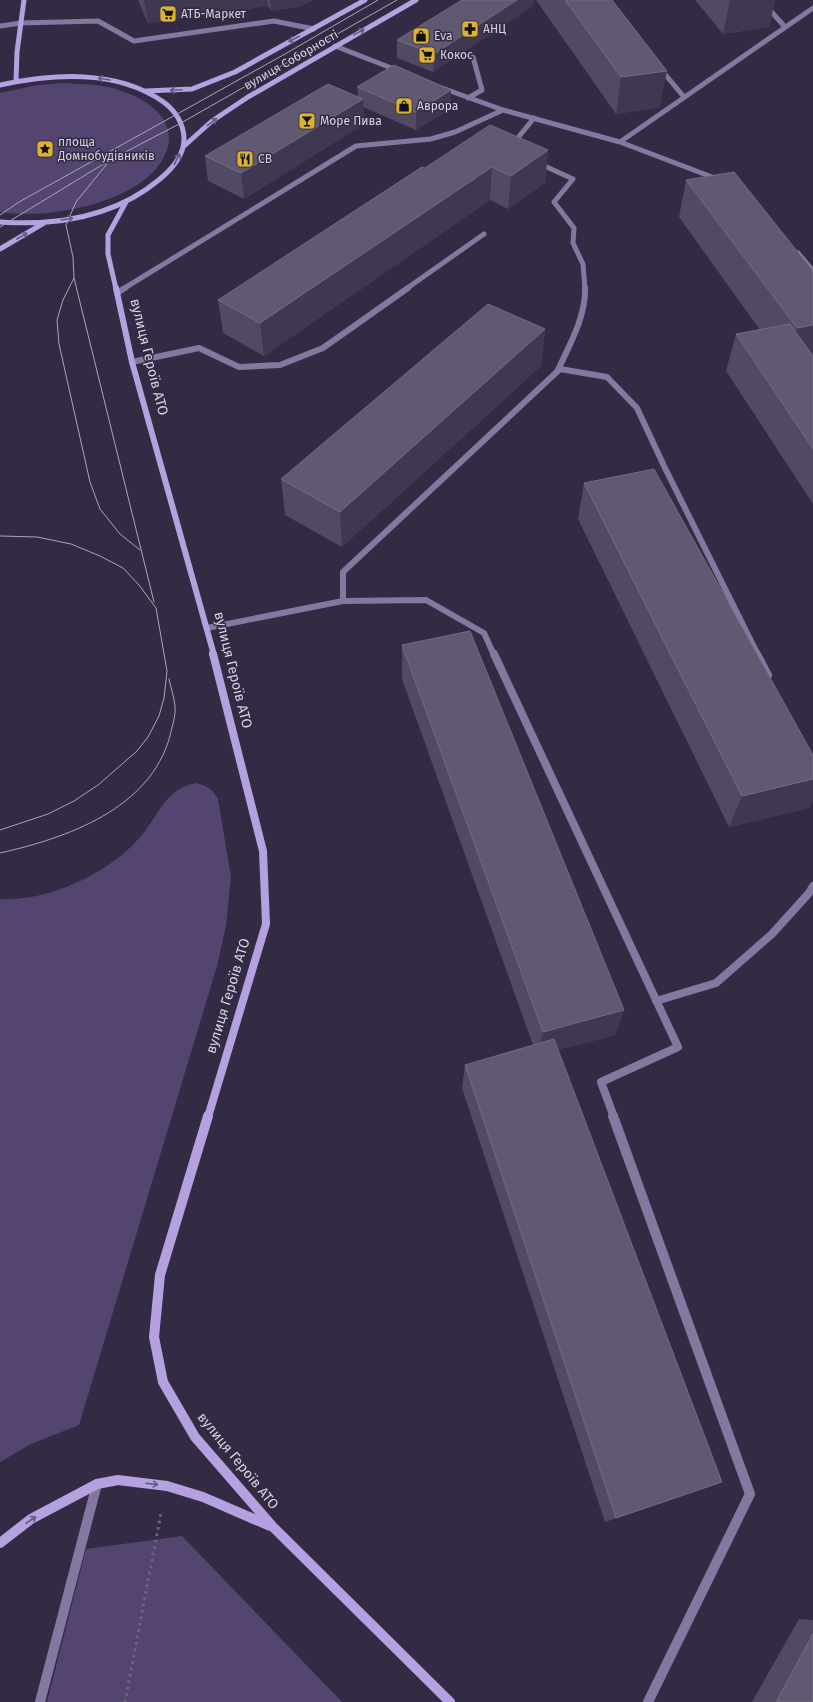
<svg xmlns="http://www.w3.org/2000/svg" width="813" height="1702" viewBox="0 0 813 1702" font-family="'Fira Sans',sans-serif">
	<rect width="100%" height="100%" fill="#332b43"/>
	<!-- green -->
	<path fill="#53456f" d="M63,83C78,84 93,84 108,87C144,95 187,121 161,162C135,204 45,220 0,212V93L38,85Z
		M196,783C207,786 213,789 218,799L231,877L226,926L217,966L79,1425L31,1444L0,1462V899C50,902 115,871 145,831C160,811 168,788 196,783Z
		M182,1536L342,1702H47L86,1549Z"/>
	<g fill="none" stroke-linecap="round" stroke-linejoin="round">
		<!-- path -->
		<path stroke="#6c667b" stroke-width="3" stroke-dasharray="2.5 4" stroke-linecap="butt" d="M125,1702L161,1513"/>
		<!-- lane-far3 -->
		<path stroke="#8578a0" stroke-width="5" d="M761,0L785,27
			M0,26L21,23L98,21L134,41L274,21L314,29
			M335,46L399,71
			M659,67L684,97
			M442,88L503,110L620,142L813,8
			M468,98L482,90L473,57
			M620,142L720,180
			M512,145L534,118
			M538,163L573,179L554,202L574,228L573,243L583,264L585,289
			M798,253L813,271
			M123,289L356,146L431,139L455,132L503,110
			M406,289L484,234"/>
		<!-- lane-far2 -->
		<path stroke="#8578a0" stroke-width="6" d="M117,293L125,288
			M132,362L199,348L239,367L280,365L323,348L408,288
			M557,372C569,346 586,317 585,288
			M207,628L343,601
			M494,655L484,633L426,600L343,601V572L560,369L607,377L637,408L664,466L758,655"/>
		<!-- lane-far1 -->
		<path stroke="#8578a0" stroke-width="8" d="M494,654L678,1047L601,1082L614,1117
			M757,654L768,675
			M656,1001L716,983L772,934L809,893L813,886"/>
		<!-- lane -->
		<path stroke="#8578a0" stroke-width="10" d="M613,1116L750,1494L648,1702
			M40,1702L97,1484"/>
		<!-- secondary-far3 -->
		<path stroke="#b5a0e0" stroke-width="5" d="M16,81L17,52L24,0
			M0,85C53,74 115,69 162,101C174,109 184,123 184,139C184,155 172,169 160,179C115,217 57,226 0,222
			M146,91L192,89L235,72L365,0
			M183,147L212,121L248,97L416,0
			M0,249L44,223
			M116,289L108,254V235L126,202"/>
		<!-- secondary-far2 -->
		<path stroke="#b5a0e0" stroke-width="6" d="M116,288L132,362L214,655"/>
		<!-- secondary-far1 -->
		<path stroke="#b5a0e0" stroke-width="8" d="M208,1117L266,924L263,851L213,654"/>
		<!-- secondary -->
		<path stroke="#b5a0e0" stroke-width="10" d="M208,1116L160,1275L154,1337L163,1382L195,1437L273,1527L450,1702
			M0,1543L31,1519L97,1484L118,1480L167,1486L203,1497L270,1526"/>
		<!-- tram -->
		<path stroke="#aba6b8" stroke-width="1" d="M110,160L76,202L66,225L73,257L74,278L154,602
			M0,215L19,202L285,54L378,0
			M0,227L110,160L181,123L397,0
			M74,278L63,300L57,320L59,344L90,482L100,509L120,534L140,550
			M0,536L37,537L71,544L100,556L123,568L139,585L156,608L167,671L164,698L159,716L148,737L137,751L98,785L74,801L48,814L0,830
			M0,853C67,838 150,809 170,736C172,726 176,716 175,706C174,697 171,688 169,679"/>
	</g>
	<!-- wall -->
	<path fill="#524a63" d="M138,0H313L302,6L271,11L268,6L148,23Z
		M536,0H612L660,107L616,114Z
		M695,0H775L769,27L723,34Z
		M533,6L433,72L397,58V40Z
		M357,87L451,90V108L416,130L363,107L364,124L244,199L208,181L205,156L358,97Z
		M548,150L545,183L508,209L490,200L264,356L223,333L218,300L425,168Z
		M686,180L813,271V504L726,371L736,334L760,330L679,217Z
		M545,329L541,366L342,547L285,515L281,479Z
		M584,483L813,755V800L809,808L729,827L578,519Z
		M402,645L624,1010L615,1035L558,1050L722,1482L705,1488L605,1522L462,1088L465,1065L533,1045L402,679Z
		M799,1619L813,1620V1702H752Z"/>
	<!-- shaded-wall -->
	<path fill="#403851" d="M144,0H267L268,6L148,23Z
		M270,0H313L302,6L271,11Z
		M517,0H534L533,6L433,72L434,54Z
		M730,0H775L769,27L723,34Z
		M667,71L660,107L616,114L621,77Z
		M451,90V108L416,130V112Z
		M363,99L364,124L244,199L241,173Z
		M548,150L545,183L508,209L511,176Z
		M492,167L490,200L264,356L260,323Z
		M813,325V360L785,365L797,328Z
		M545,329L541,366L342,547L340,512Z
		M813,779V800L809,808L729,827L742,796Z
		M624,1010L615,1035L537,1056L543,1032Z
		M722,1482L705,1488L605,1522L616,1518Z"/>
	<!-- building -->
	<path fill="#605971" stroke="#726c82" d="M462,0H517L434,54L397,40Z
		M565,0H612L667,71L621,77Z
		M394,65L451,90L416,112L357,87Z
		M328,84L363,99L241,173L205,156Z
		M490,125L548,150L511,176L492,167L260,323L218,300L422,167L425,168Z
		M734,172L813,271V325L797,328L686,180Z
		M488,304L545,329L340,512L281,479Z
		M790,324L813,356V449L736,334Z
		M654,469L813,755V779L742,796L584,483Z
		M470,631L624,1010L543,1032L402,645Z
		M554,1039L722,1482L616,1518L465,1065Z
		M813,1634V1702H776Z"/>
	<!-- one-way arrows -->
	<defs><path id="oneway-shaft" d="M-6 0H5M1.5-3L5.5 0L1.5 3" fill="none" stroke-width="1.6" stroke-linecap="round" stroke-linejoin="round"/></defs>
	<g stroke="#675a82">
		<use href="#oneway-shaft" transform="translate(359 32) rotate(-29)"/>
		<use href="#oneway-shaft" transform="translate(294 39) rotate(153)"/>
		<use href="#oneway-shaft" transform="translate(104 79) rotate(-171)"/>
		<use href="#oneway-shaft" transform="translate(176 90) rotate(177)"/>
		<use href="#oneway-shaft" transform="translate(212 122) rotate(-38)"/>
		<use href="#oneway-shaft" transform="translate(177 159) rotate(-64)"/>
		<use href="#oneway-shaft" transform="translate(67 219) rotate(-9)"/>
		<use href="#oneway-shaft" transform="translate(22 236) rotate(-30)"/>
		<use href="#oneway-shaft" transform="translate(152 1484) rotate(7)"/>
		<use href="#oneway-shaft" transform="translate(31 1520) rotate(-33)"/>
	</g>
	<!-- icons -->
	<defs>
		<g id="supermarket-square" transform="scale(0.9)"><rect x="-9" y="-9" width="18" height="18" rx="4" fill="#dcb233" stroke="#332b43"/><path d="M-6-5.5h2.5l.6 2H6L4.5 2H-2.5L-4.4-4H-6ZM-1.5 3.2a1.3 1.3 0 1 0 .1 0ZM3 3.2a1.3 1.3 0 1 0 .1 0Z" fill="#111"/></g>
		<g id="pharmacy-square" transform="scale(0.9)"><rect x="-9" y="-9" width="18" height="18" rx="4" fill="#dcb233" stroke="#332b43"/><path d="M-2-6h4v4h4v4h-4v4h-4v-4h-4v-4h4Z" fill="#111"/></g>
		<g id="shop-square" transform="scale(0.9)"><rect x="-9" y="-9" width="18" height="18" rx="4" fill="#dcb233" stroke="#332b43"/><path d="M-5-2.5h2.3a2.7 3.5 0 0 1 5.4 0H5L5.5 6h-11ZM-1.5-2.5h3a1.5 2.3 0 0 0-3 0Z" fill="#111"/></g>
		<g id="bar-square" transform="scale(0.9)"><rect x="-9" y="-9" width="18" height="18" rx="4" fill="#dcb233" stroke="#332b43"/><path d="M-6-5H6L.8 .8V4.5H3.5V6h-7V4.5H-.8V.8Z" fill="#111"/></g>
		<g id="sight-square" transform="scale(0.9)"><rect x="-9" y="-9" width="18" height="18" rx="4" fill="#dcb233" stroke="#332b43"/><path d="M0-6L1.8-2.2L6-1.7L2.9 1.2L3.7 5.4L0 3.3L-3.7 5.4L-2.9 1.2L-6-1.7L-1.8-2.2Z" fill="#111"/></g>
		<g id="restaurant-square" transform="scale(0.9)"><rect x="-9" y="-9" width="18" height="18" rx="4" fill="#dcb233" stroke="#332b43"/><path d="M-5-6h1v4h1v-4h1v4h1v-4h1v5L-1.5 .5V6h-2V.5L-5-1ZM5-6V6H3V1.5H1.5Q1.5-4 5-6Z" fill="#111"/></g>
	</defs>
	<g fill-rule="evenodd">
		<use href="#supermarket-square" x="168" y="14"/>
		<use href="#pharmacy-square" x="470" y="29"/>
		<use href="#shop-square" x="421" y="36"/>
		<use href="#supermarket-square" x="427" y="55"/>
		<use href="#shop-square" x="404" y="106"/>
		<use href="#bar-square" x="307" y="121"/>
		<use href="#sight-square" x="45" y="149"/>
		<use href="#restaurant-square" x="245" y="159"/>
	</g>
	<g text-anchor="middle" dominant-baseline="central" stroke-width="3" stroke-linejoin="round" paint-order="stroke">
		<!-- far-poi labels -->
		<g font-size="12" fill="#d5d1e1" stroke="#332b43" text-anchor="start">
			<text x="181" y="14">АТБ-Маркет</text>
			<text x="483" y="29">АНЦ</text>
			<text x="434" y="36">Eva</text>
			<text x="440" y="55">Кокос</text>
			<text x="417" y="106">Аврора</text>
			<text x="320" y="121">Море Пива</text>
			<text x="58" y="142">площа<tspan x="58" dy="14">Домнобудівників</tspan></text>
			<text x="258" y="159">СВ</text>
		</g>
		<!-- far-street labels -->
		<g font-size="12" fill="#d5d1e1" stroke="#332b43">
			<text transform="translate(291 60) rotate(-30)">вулиця Соборності</text>
		</g>
		<!-- street labels -->
		<g font-size="14" fill="#d5d1e1" stroke="#332b43">
			<text transform="translate(149 357) rotate(76)">вулиця Героїв АТО</text>
			<text transform="translate(233 670) rotate(76)">вулиця Героїв АТО</text>
			<text transform="translate(228 996) rotate(-73)">вулиця Героїв АТО</text>
			<text transform="translate(238 1461) rotate(51)">вулиця Героїв АТО</text>
		</g>
	</g>
</svg>
